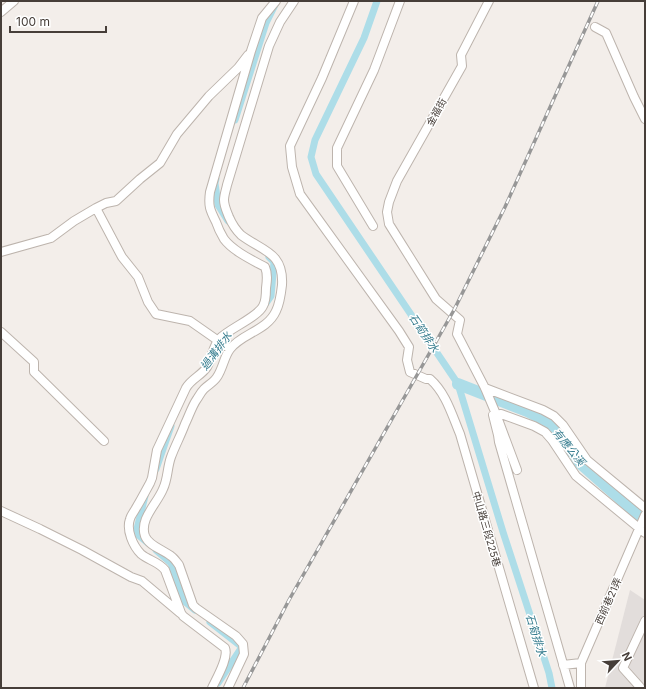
<svg xmlns="http://www.w3.org/2000/svg" width="646" height="689" viewBox="0 0 646 689" font-family="Inter,'Noto Sans TC',sans-serif">
	<rect width="100%" height="100%" fill="#f3eeea"/>
	<!-- industrial -->
	<path fill="#e2dddb" d="M630,590L645,600V688H605Z"/>
	<g fill="none" stroke-linecap="round" stroke-linejoin="round">
		<!-- canal -->
		<path stroke="#addde8" stroke-width="7" d="M377,1L364,38L315,140L311,157L316,174L458,384L503,532L549,673L552,688
			M235,120L266,23L275,5
			M216,179L215,183L218,205L228,221
			M264,306L271,296L274,262L269,257
			M156,469L171,426
			M145,496L136,533L148,543
			M156,550L171,563L183,600L195,610
			M210,622L242,647L218,683"/>
		<!-- river -->
		<path stroke="#addde8" stroke-width="12" d="M458,384L527,411L549,422L579,462L631,508L645,519"/>
		<!-- minor casing -->
		<g stroke="#bdb4ad" stroke-width="10">
			<path id="minor" d="M354,1L322,78L290,146L292,167L300,194L399,331L409,347L407,360L410,372L426,379H430C446,393 452,415 460,434L534,688
				M489,1L461,55L462,66L397,181L389,202L387,212L389,224L436,299L460,320L457,334L485,388L496,414L517,470
				M1,12L14,1
				M595,27L606,33L634,97L645,119
				M96,208L122,257L138,277L148,302L156,314L190,321L230,349
				M373,226L337,166V148L374,70L400,1
				M1,252L51,238L74,221L96,208L106,203L116,201L140,179L160,163L177,134L209,96L238,68L248,55
				M1,332L34,362V372L104,441
				M485,388L543,410L554,416L563,425L587,460L645,508
				M1,511L40,529L82,550L131,577L142,581L180,613
				M563,665L581,663
				M212,688C216,679 229,658 225,648L183,616L181,613L165,570C159,562 148,560 141,554C133,546 126,530 130,519C131,515 134,512 136,508C141,500 145,492 150,483L152,478L157,450L186,388C191,379 202,375 207,367C212,358 213,346 219,339C230,328 258,317 263,306C266,301 266,294 266,288C267,281 268,274 265,267C252,260 233,251 224,239C221,234 218,228 216,222C210,210 208,206 210,192L251,51L262,18L276,1
				M228,688L244,654L243,644L236,636L196,608L193,605L179,565C176,561 174,558 171,556C162,549 149,546 145,536C139,519 157,504 163,489C168,479 167,468 171,457C175,446 181,435 185,424C189,416 192,406 197,399C199,396 201,392 204,389C208,385 214,382 217,377C223,368 224,357 230,349C242,333 267,331 276,311C280,303 281,294 282,285C284,252 262,251 241,235C236,230 232,224 229,217C227,212 224,206 224,200C224,195 226,190 227,185L269,46L280,22L294,1
				M570,688L499,442L498,435L493,415L501,414L534,426L545,432L552,440L576,476L645,533
				M581,688V663L645,515
				M640,688V687L623,668L645,621"/>
		</g>
		<!-- minor -->
		<use href="#minor" stroke="#fff" stroke-width="8"/>
		<!-- rail casing -->
		<g stroke="#979797" stroke-width="3.5">
			<path id="rail" d="M243,688L289,600L454,310L505,207L598,1"/>
		</g>
		<!-- rail -->
		<use href="#rail" stroke="#fff" stroke-width="2" stroke-dasharray="6" stroke-linecap="butt"/>
	</g>
	<g text-anchor="middle" dominant-baseline="central" stroke-width="3" stroke-linejoin="round" paint-order="stroke">
		<!-- street labels -->
		<g font-size="10" fill="#463e39" stroke="#fff">
			<text transform="translate(436 112) rotate(-61)">金福街</text>
			<text transform="translate(487 529) rotate(74)">中山路三段225巷</text>
			<text transform="translate(608 601) rotate(-66)">西前巷21弄</text>
		</g>
		<!-- water labels -->
		<g font-size="11" font-style="italic" fill="#377d8f" stroke="#fff">
			<text transform="translate(424 333) rotate(56)">石筍排水</text>
			<text transform="translate(216 351) rotate(-53)">過溝排水</text>
			<text transform="translate(569 447) rotate(51)">有應公溪</text>
			<text transform="translate(536 635) rotate(73)">石筍排水</text>
		</g>
	</g>
	<!-- border -->
	<rect width="646" height="689" fill="none" stroke="#463e39" stroke-width="4"/>
	<!-- north arrow -->
	<g transform="translate(618 661) rotate(64)" stroke="#ffffff" stroke-width="3" paint-order="stroke">
	<path d="M0-3L7 15L0 10L-7 15Z" fill="#463e39"/>
	<text y="-6" font-size="11" font-weight="bold" text-anchor="middle" fill="#463e39">N</text>
	</g>
	<!-- scale -->
	<path d="M10 26v6h96v-6" fill="none" stroke="#463e39" stroke-width="2"/>
	<text x="16" y="26" font-size="12" fill="#463e39" stroke="#ffffff" stroke-width="3" paint-order="stroke">100 m</text>
</svg>
